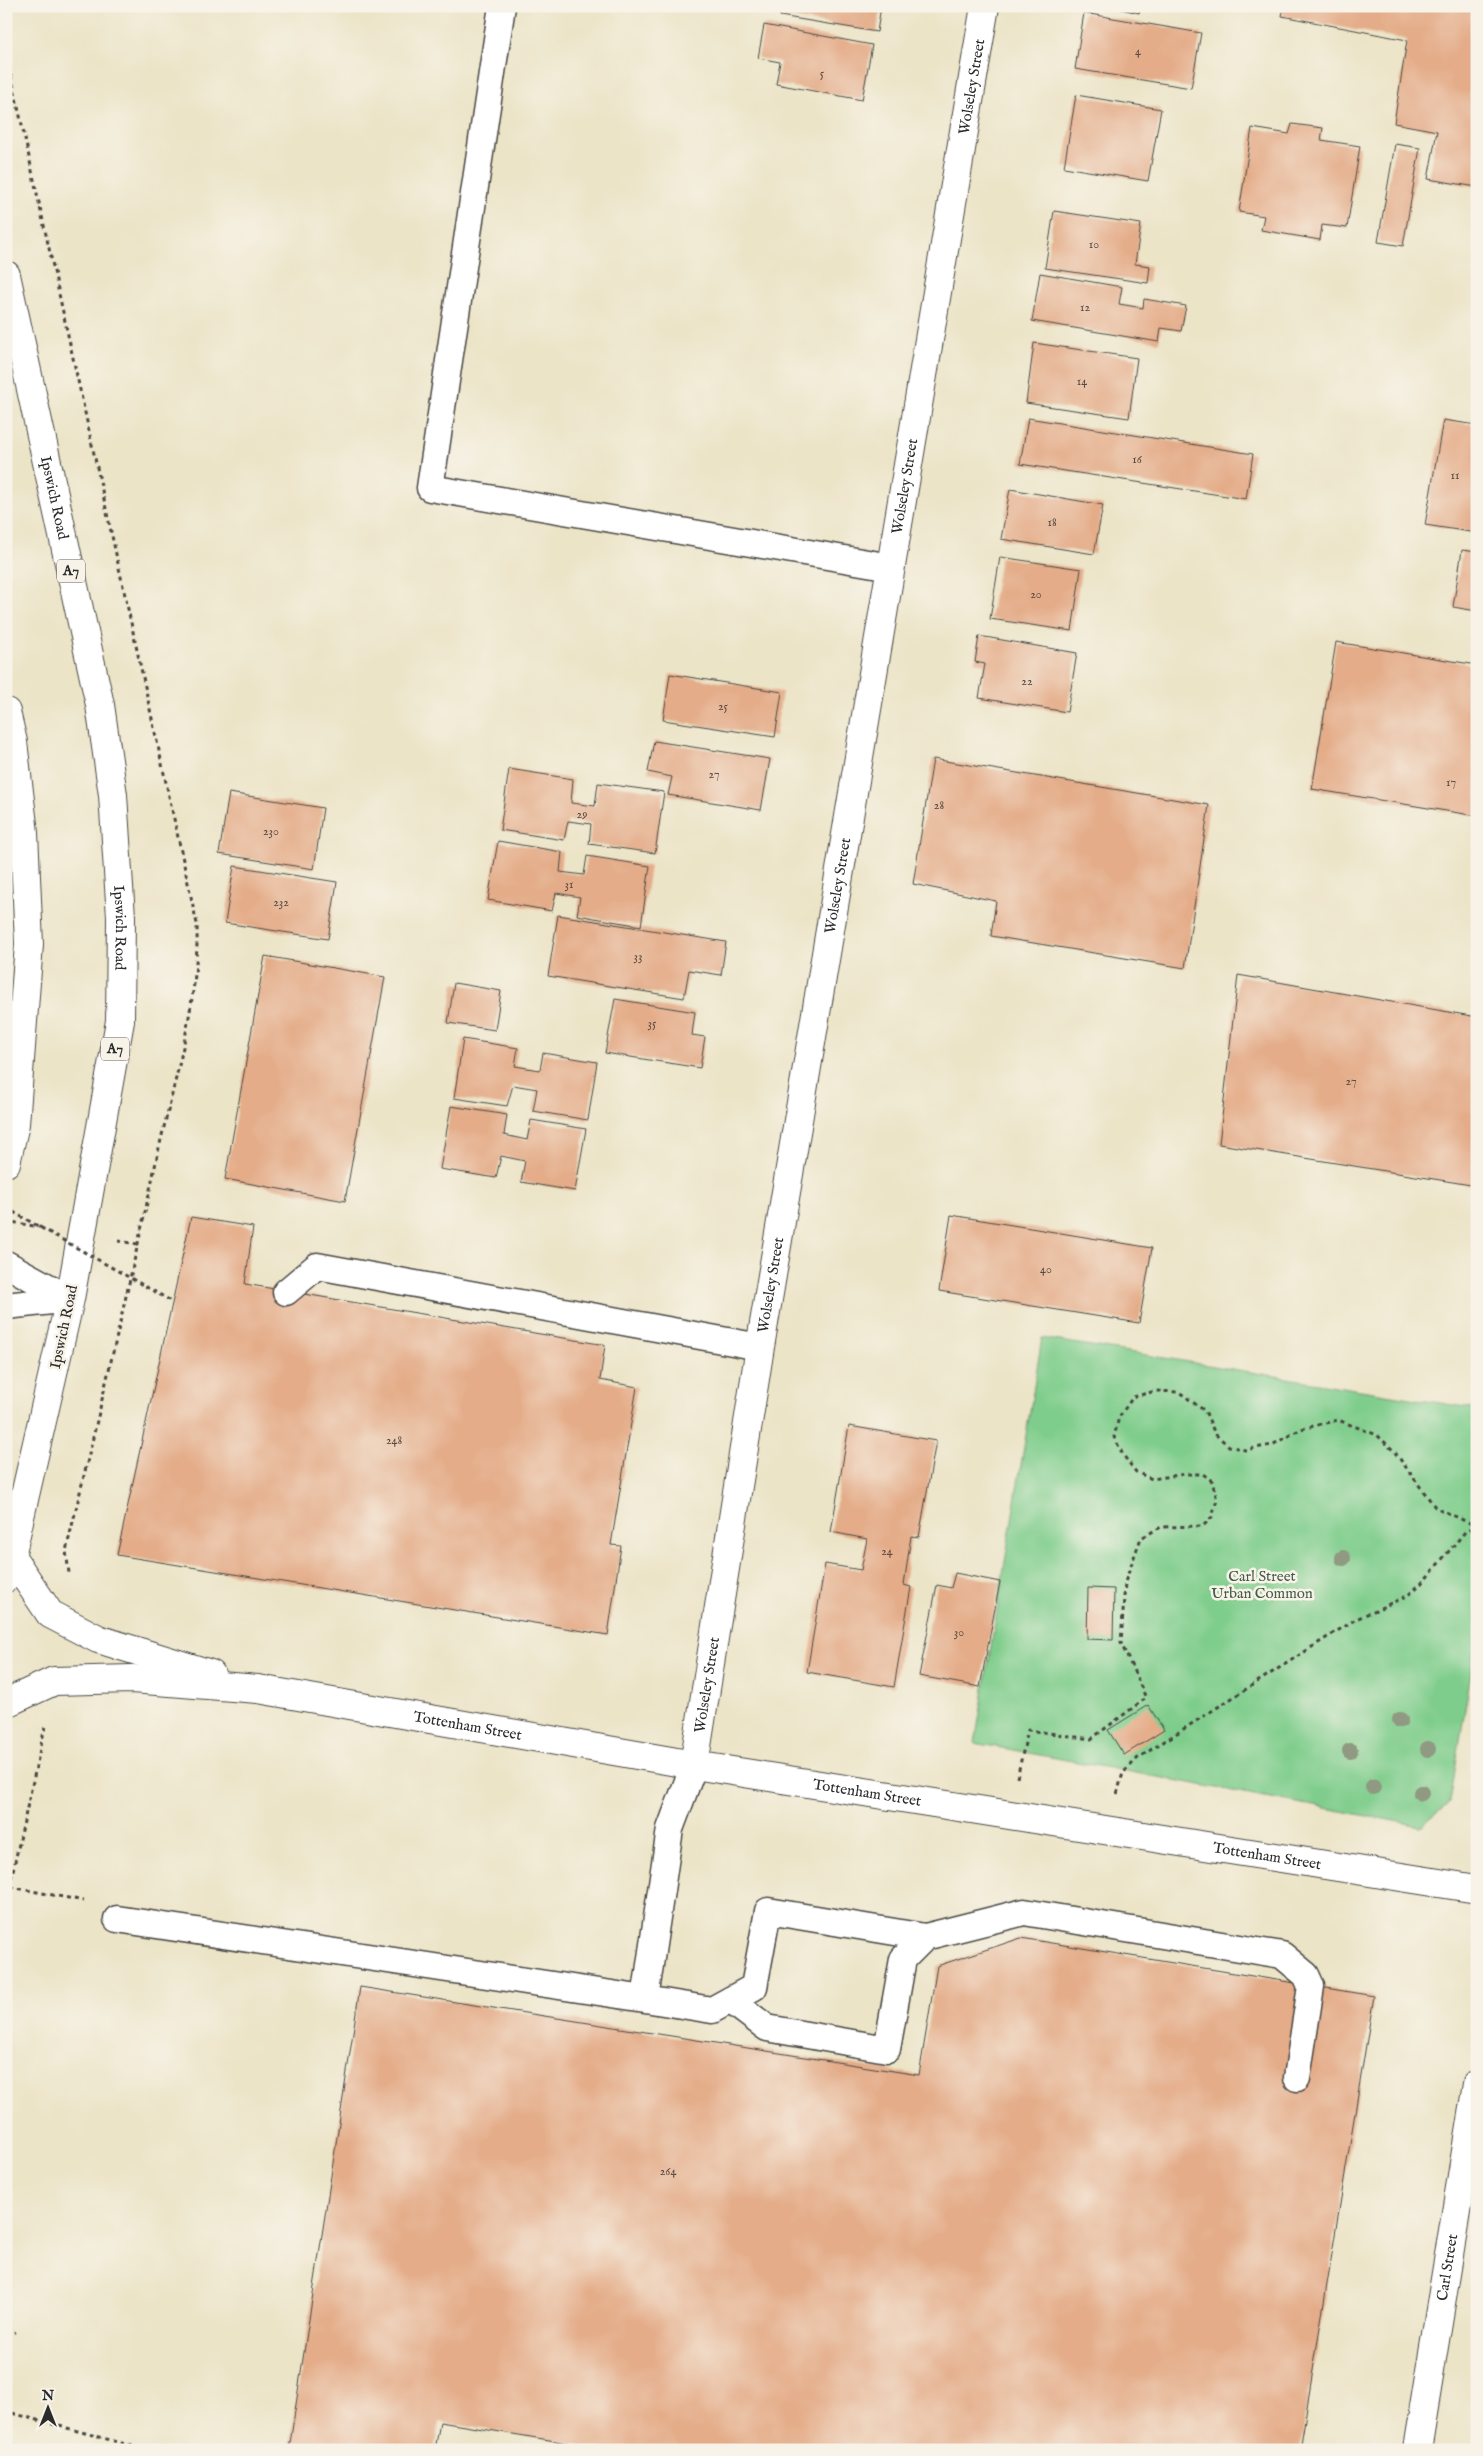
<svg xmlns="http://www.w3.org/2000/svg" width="1483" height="2456" viewBox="0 0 1483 2456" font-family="'IM FELL English',serif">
	<rect width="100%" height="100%" fill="#f7f3e8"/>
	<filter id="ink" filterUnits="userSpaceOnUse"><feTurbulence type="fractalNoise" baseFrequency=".02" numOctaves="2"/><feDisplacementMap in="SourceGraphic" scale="10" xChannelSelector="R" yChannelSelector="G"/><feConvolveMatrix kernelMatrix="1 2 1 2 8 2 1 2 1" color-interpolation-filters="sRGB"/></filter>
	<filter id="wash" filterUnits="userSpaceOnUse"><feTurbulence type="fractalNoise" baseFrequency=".0096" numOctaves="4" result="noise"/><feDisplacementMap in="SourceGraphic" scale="20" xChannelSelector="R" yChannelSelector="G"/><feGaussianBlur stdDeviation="1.12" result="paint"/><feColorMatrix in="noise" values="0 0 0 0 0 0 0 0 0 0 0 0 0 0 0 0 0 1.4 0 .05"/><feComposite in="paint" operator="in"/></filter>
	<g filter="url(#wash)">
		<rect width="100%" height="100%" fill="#ece4c7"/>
		<!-- green -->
		<path fill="#7fcd8c" stroke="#557c5c" d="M1042,1338L1477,1409V1635L1450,1802L1421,1826L975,1743Z"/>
		<g id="blocks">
			<!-- building -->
			<path fill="#e4ac88" d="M781,6H881L877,32L780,16Z
				M1108,6H1141L1139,13Z
				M1284,6H1477V187L1428,179L1437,131L1394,123L1407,40L1282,16Z
				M1084,13L1201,33L1191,88L1075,69Z
				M764,25L872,45L862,100L776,84L780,62L758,58Z
				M1076,95L1161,109L1148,181L1064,167Z
				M1292,124L1323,128L1321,140L1360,146L1347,228L1322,225L1320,240L1261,230L1264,216L1239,212L1252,128L1289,134Z
				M1395,144L1420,148L1403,246L1378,242Z
				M1054,211L1141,224L1135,264L1150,266L1148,283L1045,268Z
				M1040,273L1122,287L1119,304L1143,308L1144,299L1186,306L1181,331L1161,328L1159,342L1032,321Z
				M1034,343L1137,358L1129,418L1026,403Z
				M1028,418L1253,454L1246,499L1020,464Z
				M1443,420L1477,425V533L1425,525Z
				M1010,489L1103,505L1094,554L1001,539Z
				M1462,550L1477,552V611L1453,607Z
				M1000,557L1081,569L1072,631L990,619Z
				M979,636L1077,653L1067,712L979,698L985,664L975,662Z
				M1336,642L1477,665V816L1312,789Z
				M670,674L782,692L775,737L663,720Z
				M654,741L770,759L761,810L668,795L672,777L648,772Z
				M933,759L1209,805L1185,968L991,936L996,901L913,884Z
				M509,769L573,779L571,803L595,806L598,783L664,792L655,853L589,844L591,824L568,821L564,840L500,830Z
				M229,793L323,808L314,869L219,854Z
				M498,841L562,852L560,872L584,875L587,856L650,866L641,926L577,915L580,897L556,893L552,911L488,900Z
				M234,866L337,882L328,939L225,923Z
				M558,915L726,942L721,975L689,970L684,998L548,976Z
				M265,956L385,977L345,1201L225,1179Z
				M1238,975L1477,1017V1186L1219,1144Z
				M454,983L501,991L495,1030L448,1023Z
				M615,999L695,1012L692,1035L705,1037L700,1068L605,1053Z
				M463,1039L518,1048L515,1066L540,1070L543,1053L597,1062L588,1120L533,1111L537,1089L513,1085L507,1106L454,1098Z
				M451,1106L507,1115L504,1135L527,1140L531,1120L586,1129L575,1191L521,1182L525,1161L501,1156L496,1178L440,1169Z
				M951,1215L1152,1248L1139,1323L939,1291Z
				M191,1217L253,1227L245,1284L605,1345L600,1380L637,1387L611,1545L621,1546L608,1635L117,1555Z
				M849,1426L936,1441L919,1537L911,1536L904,1585L911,1587L894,1687L807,1672L825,1564L861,1570L867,1539L831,1532Z
				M955,1573L1000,1582L980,1687L919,1676L937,1585L951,1588Z
				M1088,1588L1114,1589L1113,1640L1087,1639Z
				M1148,1705L1164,1730L1124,1755L1108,1730Z
				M1021,1938L1374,1996L1300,2450H610L440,2422L435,2450H289L360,1987L919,2075L937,1966Z"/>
		</g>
	</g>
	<g filter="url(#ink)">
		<use href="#blocks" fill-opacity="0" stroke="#484742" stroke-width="1"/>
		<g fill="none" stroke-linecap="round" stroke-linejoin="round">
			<!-- lane casing -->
			<g stroke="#484742" stroke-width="29">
				<path id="lane" d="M502,6L430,488L891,567
					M6,1264L70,1299
					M286,1292L317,1266L760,1347
					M6,1306L70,1299
					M117,1919L645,1999L670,1829L694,1765
					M645,1999L712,2010L754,1987L768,1911L925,1937L1024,1912L1282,1955L1306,1975L1311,1986L1297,2078
					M730,2000L767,2028L887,2049L903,1959L925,1937"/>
			</g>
			<!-- street casing -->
			<g stroke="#484742" stroke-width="30">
				<g id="street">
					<path d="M11,1556L50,1614L98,1639L211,1674"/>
					<path id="s1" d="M6,1703L54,1681L132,1679L258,1689L694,1765L1477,1889"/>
					<path id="s2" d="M694,1765L760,1347L985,6"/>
				</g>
			</g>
			<!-- secondary casing -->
			<g stroke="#484742" stroke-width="30">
				<g id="secondary">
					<path id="s3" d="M1417,2450L1477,2084"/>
				</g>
			</g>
			<!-- highway casing -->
			<g stroke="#484742" stroke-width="30">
				<g id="highway">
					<path id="s4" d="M6,275L100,705L113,795L121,917L120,1021L70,1299L6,1578"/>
					<path d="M6,712L13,742L24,833L29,944L15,1124L6,1163"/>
				</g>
			</g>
			<!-- path -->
			<path stroke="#484742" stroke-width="3" stroke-dasharray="4 4" stroke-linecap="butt" d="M6,52L197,924C199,1000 176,1075 159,1148C130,1283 98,1417 66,1551L69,1573
				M6,1221L45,1228
				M118,1241L138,1244
				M1017,1778L1028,1730L1091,1739L1146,1698L1121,1643L1125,1582L1141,1538L1161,1527L1203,1526L1212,1517L1217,1500L1212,1481L1203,1474H1185L1152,1479L1136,1472L1123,1455L1114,1437L1119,1417L1133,1397L1155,1391L1179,1392L1205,1411L1215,1434L1229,1446L1245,1450L1272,1445L1301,1429L1338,1420L1377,1435L1394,1451L1435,1507L1476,1526
				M1117,1794L1123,1773L1138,1758L1356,1619L1407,1596L1423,1582L1465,1532L1476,1526
				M11,1887L84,1901
				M6,1902L45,1727
				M6,2334L15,2332
				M6,2409L12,2413L147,2450"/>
			<!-- lane -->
			<use href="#lane" stroke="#fff" stroke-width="26"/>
			<!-- street -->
			<use href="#street" stroke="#fff" stroke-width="28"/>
			<!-- secondary -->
			<use href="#secondary" stroke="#fff" stroke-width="28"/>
			<!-- highway -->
			<use href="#highway" stroke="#fff" stroke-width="28"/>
			<!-- path-bridge -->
			<path stroke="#484742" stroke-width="3" stroke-dasharray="4 4" stroke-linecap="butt" d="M6,1208L173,1302"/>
		</g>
		<!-- trees -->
		<g fill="#909981">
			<circle cx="1343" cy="1558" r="8"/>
			<circle cx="1400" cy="1720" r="8"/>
			<circle cx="1428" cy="1749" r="8"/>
			<circle cx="1350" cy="1751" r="8"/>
			<circle cx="1373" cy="1787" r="8"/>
			<circle cx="1421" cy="1793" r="8"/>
		</g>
	</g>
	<g text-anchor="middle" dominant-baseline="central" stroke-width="5" stroke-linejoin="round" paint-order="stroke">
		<!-- number labels -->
		<g font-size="12" fill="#594b42">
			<text x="1138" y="51">4</text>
			<text x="822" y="73">5</text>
			<text x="1094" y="244">10</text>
			<text x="1085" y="307">12</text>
			<text x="1082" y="381">14</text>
			<text x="1137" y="459">16</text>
			<text x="1455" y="475">11</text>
			<text x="1052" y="522">18</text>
			<text x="1036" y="594">20</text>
			<text x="1027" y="681">22</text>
			<text x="723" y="706">25</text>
			<text x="714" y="774">27</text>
			<text x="1451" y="782">17</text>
			<text x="939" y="805">28</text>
			<text x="582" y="814">29</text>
			<text x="271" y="831">230</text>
			<text x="569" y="884">31</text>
			<text x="281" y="902">232</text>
			<text x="638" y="956">33</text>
			<text x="652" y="1023">35</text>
			<text x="1351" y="1081">27</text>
			<text x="1046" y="1269">40</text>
			<text x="394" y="1440">248</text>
			<text x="887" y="1551">24</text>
			<text x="959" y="1632">30</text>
			<text x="668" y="2171">264</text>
		</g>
		<!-- shield labels -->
		<g fill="#f7f3e8" stroke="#686764" stroke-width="1">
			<rect x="57" y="559.5" width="28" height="23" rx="4"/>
			<rect x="101" y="1037.5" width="28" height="23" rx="4"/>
		</g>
		<g font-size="14" font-weight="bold" fill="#2b2b2b">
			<text x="71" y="571">A7</text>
			<text x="115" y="1049">A7</text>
		</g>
		<!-- street labels -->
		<g font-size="15" fill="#2b2b2b" stroke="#f7f3e8">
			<text stroke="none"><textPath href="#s2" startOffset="1701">Wolseley Street</textPath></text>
			<text stroke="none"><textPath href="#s2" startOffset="1296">Wolseley Street</textPath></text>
			<text stroke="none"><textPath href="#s4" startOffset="228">Ipswich Road</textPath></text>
			<text stroke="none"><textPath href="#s2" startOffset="891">Wolseley Street</textPath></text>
			<text stroke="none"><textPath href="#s4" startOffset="664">Ipswich Road</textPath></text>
			<text stroke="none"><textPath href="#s2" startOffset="486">Wolseley Street</textPath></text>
			<text transform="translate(64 1327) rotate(-78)">Ipswich Road</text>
			<text stroke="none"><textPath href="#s2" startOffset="81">Wolseley Street</textPath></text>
			<text stroke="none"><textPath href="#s1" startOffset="470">Tottenham Street</textPath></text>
			<text stroke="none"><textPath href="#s1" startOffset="875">Tottenham Street</textPath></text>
			<text stroke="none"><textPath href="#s1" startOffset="1280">Tottenham Street</textPath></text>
			<text stroke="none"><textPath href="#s3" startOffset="185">Carl Street</textPath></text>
		</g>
		<!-- park labels -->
		<g font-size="15" fill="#445c48" stroke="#f7f3e8">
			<text x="1262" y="1576">Carl Street<tspan x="1262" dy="17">Urban Common</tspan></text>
		</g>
	</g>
	<!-- margin -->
	<rect width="1483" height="2456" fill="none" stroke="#f7f3e8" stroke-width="25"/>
	<!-- north arrow -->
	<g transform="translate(48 2408)" stroke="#f7f3e8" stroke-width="4" paint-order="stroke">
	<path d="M0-4L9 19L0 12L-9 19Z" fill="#2b2b2b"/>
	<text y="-8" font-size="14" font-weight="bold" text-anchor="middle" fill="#2b2b2b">N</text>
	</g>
</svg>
